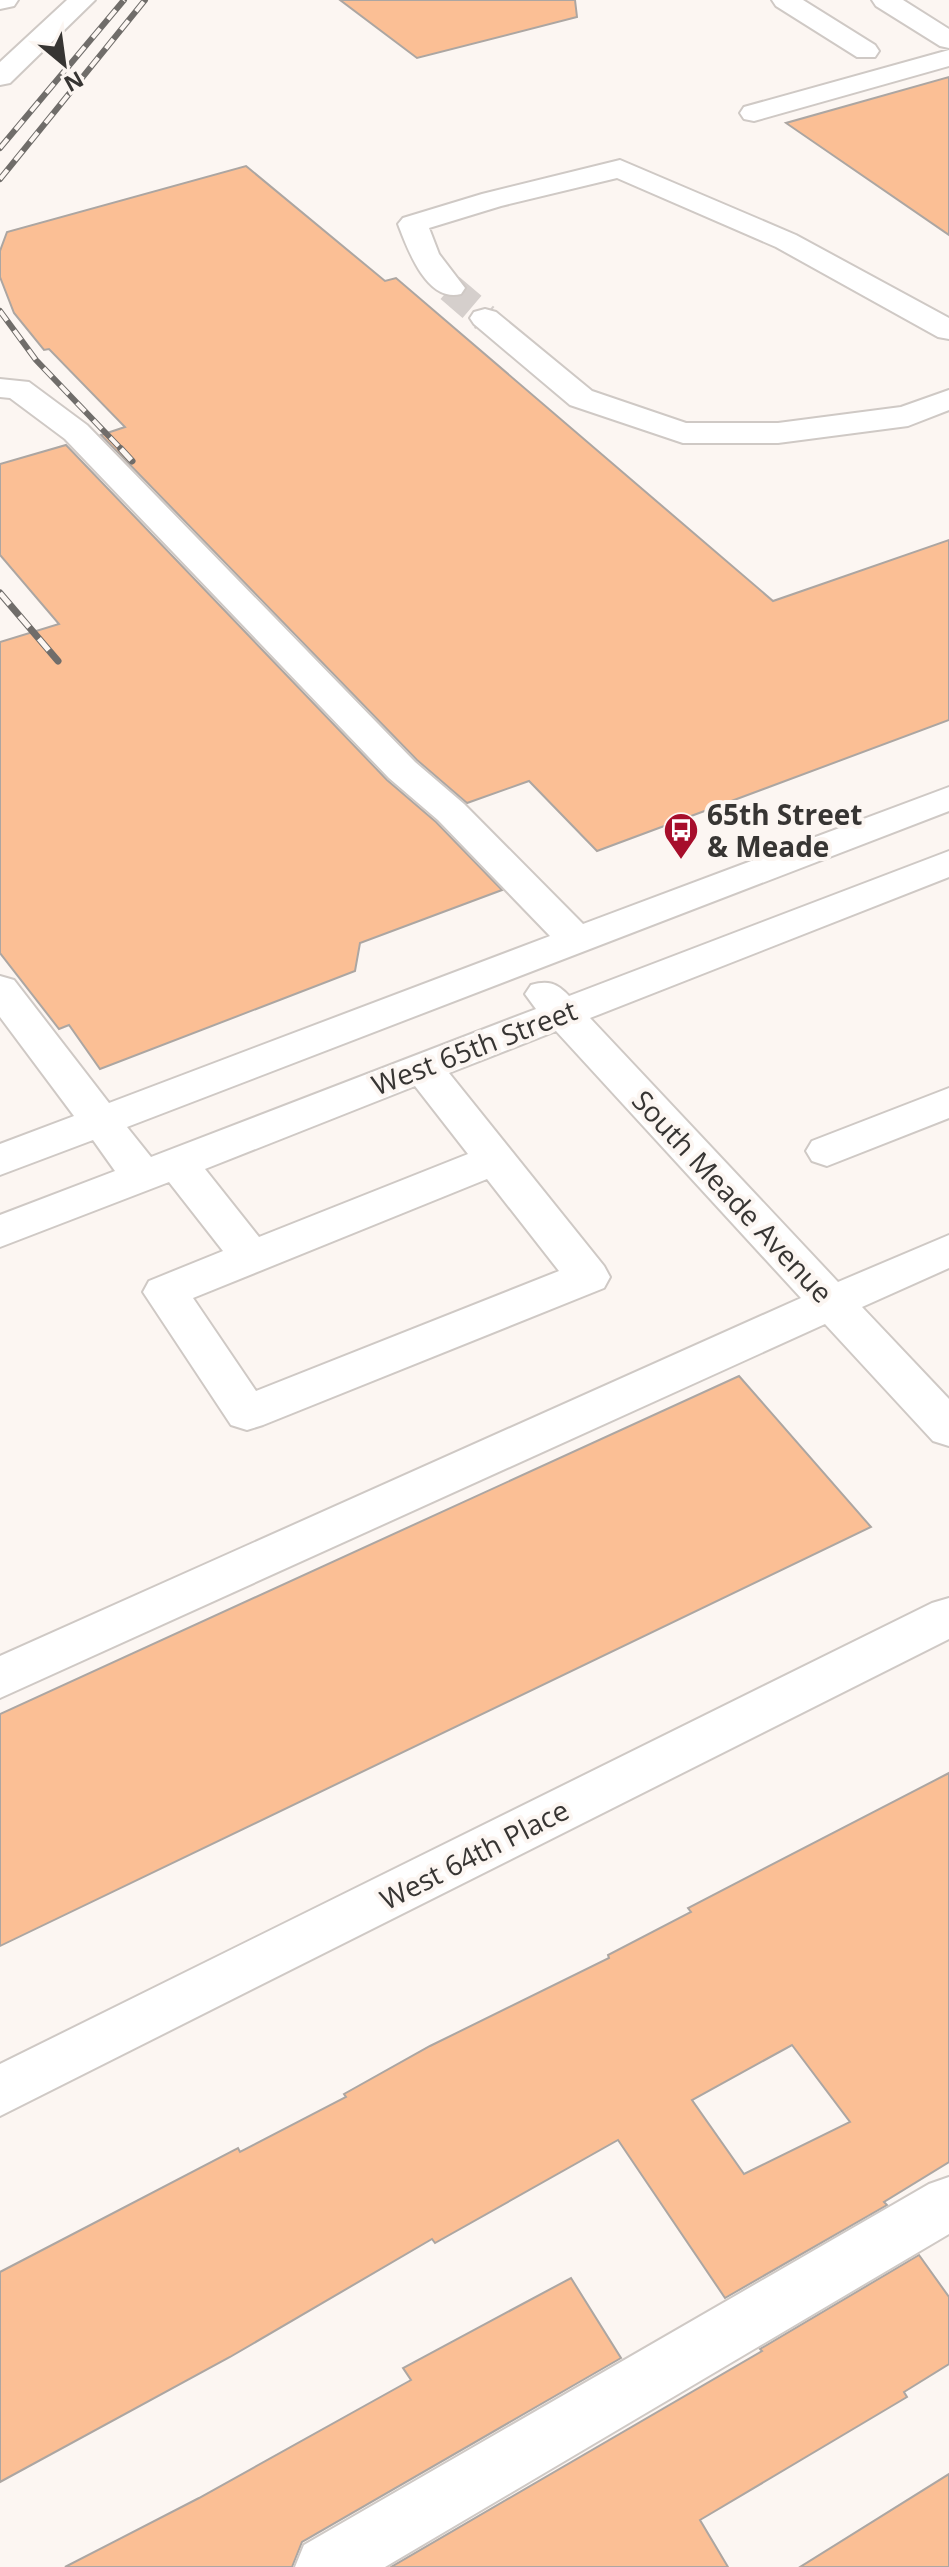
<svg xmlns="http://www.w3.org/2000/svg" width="949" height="2567" viewBox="0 0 949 2567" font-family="'Open Sans',sans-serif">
	<rect width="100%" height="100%" fill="#fcf6f2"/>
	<!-- building -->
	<path fill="#fbbf95" stroke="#aca6a2" stroke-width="2" fill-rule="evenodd" d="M340,0H575L577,17L417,58Z
		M949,77V235L786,123Z
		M246,166L385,281L396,278L773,601L949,540V720L597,851L529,781L467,803L417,760L101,435L125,427L49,349L44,350L14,313L0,277V251L7,232Z
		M66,445L387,780L436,822L502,890L360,943L355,971L100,1069L69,1025L59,1029L0,953V642L59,624L0,555V464Z
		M739,1376L871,1527L0,1946V1714Z
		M949,1773V2162L884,2202L887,2205L725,2298L618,2140L435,2243L432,2239L230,2357L0,2482V2272L238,2148L240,2152L346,2097L344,2094L430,2046L609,1958L608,1955L691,1912L688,1908ZM792,2045L850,2122L744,2174L692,2100Z
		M919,2255L949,2297V2364L904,2392L907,2397L700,2520L728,2567H391L762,2351L760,2349Z
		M571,2278L621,2358L302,2542L292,2567H65L199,2498L411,2380L403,2368Z
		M949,2474V2567H800Z"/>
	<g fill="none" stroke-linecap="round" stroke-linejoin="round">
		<!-- minor-tunnel -->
		<path stroke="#d5cfcc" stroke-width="29" stroke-dasharray="29 15" stroke-linecap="butt" d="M450,288L485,318"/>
		<!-- minor casing -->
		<g stroke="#cfc9c5" stroke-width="4">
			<path id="minor" d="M0,0H18L14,6L0,9Z
				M67,0H95L10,83L0,85V62Z
				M772,0H803L875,45L879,51L875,57H857L776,6Z
				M872,0H903L949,29V48L940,46L876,6Z
				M949,50V66L754,121L744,119L740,113L744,107Z
				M620,160L796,235L949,318V339L938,337L776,247L617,178L501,206L429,228L439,254L465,288L461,294C427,303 408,250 398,224L403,218L482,194Z
				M485,309L496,312L592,391L686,423H778L901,407L949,390V410L908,426L778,443H683L570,405L474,324L470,318L474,312Z
				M0,379L29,382L87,425L415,762L464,804L583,924L949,787V811L127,1127L151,1157L536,1009L525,994L531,985C548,980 557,983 569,996L949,851V877L590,1018L838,1282L949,1235V1268L862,1307L949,1399V1446L933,1441L825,1324L0,1698V1656L801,1298L556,1031L449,1073L604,1266L610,1277L604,1288L263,1425L247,1430L231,1425L143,1292L149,1281L223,1251L169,1182L0,1247V1215L115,1171L93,1140L0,1175V1144L74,1116L0,1017V976L14,980L109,1103L550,936L438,820L389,778L65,439L10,398L0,397ZM415,1086L468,1154L259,1237L205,1169ZM487,1179L559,1271L256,1391L193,1298Z
				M949,1088V1118L827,1166L812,1161L806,1151L812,1141Z
				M949,1598V1639L0,2116V2064L932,1603Z
				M949,2177V2234L385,2567H295L304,2545L929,2184Z"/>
		</g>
		<!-- minor -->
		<use href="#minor" fill="#fff" fill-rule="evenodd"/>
		<!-- rail-far1 casing -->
		<g stroke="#706d6a" stroke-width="6">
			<path id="rail-far1" d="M0,148L124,0
				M0,179L145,0
				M0,311L36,360L123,451"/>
		</g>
		<!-- rail casing -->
		<g stroke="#706d6a" stroke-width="7">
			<path id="rail" d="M121,449L132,461
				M0,593L58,661"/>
		</g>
		<!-- rail-far1 -->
		<use href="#rail-far1" stroke="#fcf6f2" stroke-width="4" stroke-dasharray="12" stroke-linecap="butt"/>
		<!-- rail -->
		<use href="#rail" stroke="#fcf6f2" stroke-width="5" stroke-dasharray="15" stroke-linecap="butt"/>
	</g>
	<!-- icons -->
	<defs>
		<g id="bus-pin" transform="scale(1.8)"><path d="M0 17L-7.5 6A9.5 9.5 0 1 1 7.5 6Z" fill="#a70e2b" stroke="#fcf6f2"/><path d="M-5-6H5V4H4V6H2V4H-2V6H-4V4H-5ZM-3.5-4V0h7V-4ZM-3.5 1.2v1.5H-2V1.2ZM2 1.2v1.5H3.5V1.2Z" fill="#fff"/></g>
	</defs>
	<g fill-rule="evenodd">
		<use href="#bus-pin" x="681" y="830"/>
	</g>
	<g text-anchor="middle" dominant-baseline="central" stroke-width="8" stroke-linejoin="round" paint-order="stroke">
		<!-- poi labels -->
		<g font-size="28" font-weight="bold" fill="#373533" stroke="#fcf6f2" text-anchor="start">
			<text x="707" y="814">65th Street<tspan x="707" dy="32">&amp; Meade</tspan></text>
		</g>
		<!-- street labels -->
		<g font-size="28" fill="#373533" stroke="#fcf6f2">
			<text transform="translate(474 1047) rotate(-21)">West 65th Street</text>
			<text transform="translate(733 1196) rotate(47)">South Meade Avenue</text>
			<text transform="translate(474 1854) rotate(-27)">West 64th Place</text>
		</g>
	</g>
	<!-- north arrow -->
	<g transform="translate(64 64) rotate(151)" stroke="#fcf6f2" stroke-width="6" paint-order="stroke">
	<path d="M0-6L14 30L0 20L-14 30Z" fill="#373533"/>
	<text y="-12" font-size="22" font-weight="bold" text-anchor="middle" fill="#373533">N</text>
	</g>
</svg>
